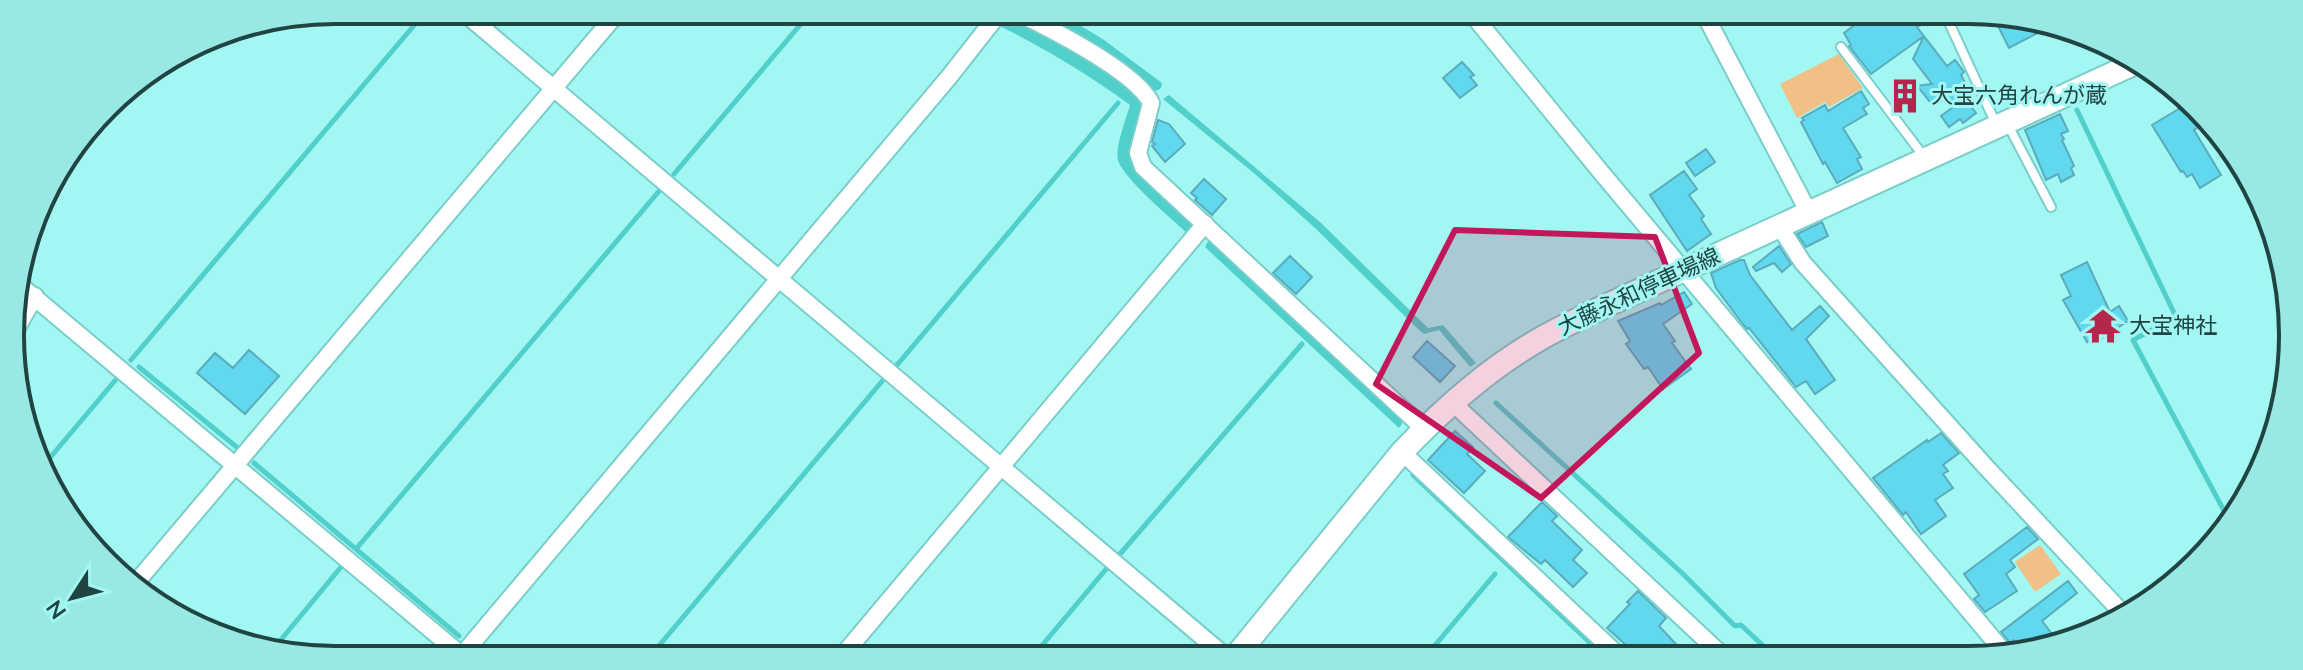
<svg xmlns="http://www.w3.org/2000/svg" width="2303" height="670" viewBox="0 0 2303 670" font-family="'Nunito Sans','Noto Sans JP',sans-serif">
	<rect width="100%" height="100%" fill="#a2f7f2"/>
	<!-- green -->
	<path fill="#f0c087" d="M1839,54L1863,88L1829,107L1825,102L1797,118L1780,84Z
		M2040,545L2061,574L2035,592L2015,562Z"/>
	<!-- water -->
	<path fill="#51cfca" d="M972,12H998L1044,34L1095,65L1142,100C1141,118 1132,134 1131,151C1130,177 1174,207 1193,223L1187,233C1172,219 1122,177 1118,160C1115,147 1126,119 1130,105C1080,68 1028,39 972,12Z
		M1036,13H1060L1104,40L1162,83L1161,88L1156,91L1101,50Z
		M1169,95L1320,222L1428,328L1443,325L1476,363L1470,367L1439,330L1424,334L1420,331L1315,228L1255,174L1163,99Z
		M1210,238L1402,418V424L1399,428L1205,247Z"/>
	<g fill="none" stroke-linecap="round" stroke-linejoin="round">
		<!-- stream -->
		<path stroke="#51cfca" stroke-width="5" d="M2077,110L2176,317L2133,340L2230,522
			M674,174L811,12
			M131,360L427,10
			M897,365L1118,103
			M139,367L239,449
			M1496,403L1682,573L1735,626L1741,625L1775,657
			M254,463L459,636
			M43,466L118,377
			M1413,475L1604,656
			M356,549L660,190
			M1120,554L1302,344
			M270,653L341,567
			M652,654L884,379
			M1034,655L1107,568
			M1426,656L1495,574"/>
	</g>
	<!-- building -->
	<path fill="#61d8ee" stroke="#5aacbc" stroke-width="2" d="M1866,16H1912L1919,26L1917,27L1947,66L1955,60L1964,72L1961,75L1969,90L1965,94L1969,99H1965L1976,113L1963,123L1960,119L1949,127L1941,116L1964,99L1930,102L1918,87L1911,104L1901,105L1895,97L1899,88L1932,84L1913,59L1924,36L1871,74L1849,46L1851,45L1844,33Z
		M1993,16H2032L2053,25L2009,48Z
		M1462,62L1474,75L1470,77L1477,85L1460,98L1443,78Z
		M1861,91L1869,104L1863,108L1867,114L1843,128L1861,157L1857,159L1862,169L1837,183L1825,162L1823,164L1801,122L1804,120L1802,118L1825,105L1828,111Z
		M2187,104L2203,124L2194,130L2221,175L2200,188L2192,174L2187,177L2183,171L2181,172L2152,125Z
		M2060,114L2068,131L2061,134L2064,139L2062,140L2074,166L2071,168L2074,175L2061,182L2058,174L2046,180L2025,130Z
		M1158,120L1169,124L1185,144L1165,162L1152,146L1155,144L1152,142Z
		M1706,149L1715,162L1695,176L1686,163Z
		M1684,171L1697,189L1689,195L1704,216L1701,219L1711,234L1687,251L1650,195Z
		M1204,179L1226,199L1212,215L1195,200L1197,198L1191,193Z
		M1822,222L1828,236L1806,247L1797,234Z
		M1779,246L1791,264L1782,272L1774,263L1756,271L1753,267Z
		M1290,256L1312,277L1296,294L1273,273Z
		M1740,260H1744L1750,275L1792,330L1820,306L1829,316L1806,339L1835,380L1815,394L1806,381L1796,387L1749,328L1747,329L1742,323L1716,288L1711,273Z
		M2087,262L2110,312L2119,306L2128,321L2099,340L2097,336L2087,342L2063,300L2071,296L2061,275Z
		M1684,292L1692,304L1663,324L1675,341L1672,343L1691,369L1663,389L1648,367L1644,369L1626,344L1630,341L1618,321L1660,303L1661,305Z
		M1427,341L1455,366L1440,382L1413,357Z
		M249,350L279,376L245,414L197,373L215,353L233,368Z
		M1455,431L1473,447L1467,454L1485,471L1464,493L1428,460Z
		M1941,433L1959,453L1943,465L1948,471L1943,474L1953,488L1935,500L1946,516L1921,534L1906,512L1903,515L1873,478L1927,440L1928,442Z
		M1542,502L1557,516L1552,521L1582,550L1573,560L1587,573L1573,587L1545,560L1541,564L1508,537Z
		M2027,527L2038,539L2010,560L2015,567L2006,574L2017,591L1985,612L1974,599L1979,595L1964,574Z
		M2068,581L2077,593L2042,621L2059,643L2025,653L2014,640L2010,643L2001,632Z
		M1638,591L1666,618L1659,626L1688,657L1638,656L1607,628L1630,604L1627,602Z"/>
	<g fill="none" stroke-linecap="round" stroke-linejoin="round">
		<!-- lane casing -->
		<g stroke="#79ceca" stroke-width="12">
			<path id="lane" d="M1946,16L1996,124
				M1841,47L1925,158
				M2007,123L2051,207"/>
		</g>
		<!-- street casing -->
		<g stroke="#79ceca" stroke-width="20">
			<path id="street" d="M461,10L1225,656
				M1018,13C1051,29 1136,72 1151,103L1138,153L1143,167L1424,429
				M1472,14L1600,171L2008,657
				M1705,15L1809,213
				M1780,227L1803,263L1985,466L2126,617
				M16,282L460,654
				M15,331L35,296
				M1453,403L1724,657
				M1402,452L1619,656
				M134,585L619,11
				M463,654L949,77L1000,12
				M843,655L1205,224"/>
		</g>
		<!-- secondary casing -->
		<g stroke="#79ceca" stroke-width="26">
			<path id="secondary" d="M1236,656L1402,452C1441,411 1485,371 1535,342C1556,329 1579,319 1601,308L2140,61"/>
		</g>
		<!-- lane -->
		<use href="#lane" stroke="#fff" stroke-width="8"/>
		<!-- street -->
		<use href="#street" stroke="#fff" stroke-width="16"/>
		<!-- secondary -->
		<use href="#secondary" stroke="#fff" stroke-width="22"/>
	</g>
	<!-- marked area -->
	<path fill="#c2185b" fill-opacity="0.2" stroke="#c2185b" stroke-width="6" stroke-linejoin="round" d="M1455,230L1655,237L1699,353L1541,498L1376,384Z"/>
	<!-- icons -->
	<defs>
		<g id="building-bare" transform="scale(2.76)"><path d="M-4-6H4V6H1V3H-1V6H-4ZM-2.5-4.3h1.7v1.8h-1.7ZM.8-4.3h1.7v1.8H.8ZM-2.5-1h1.7V.8h-1.7ZM.8-1h1.7V.8H.8Z" fill="#b6254c" stroke="#a2f7f2" stroke-width="2.5" paint-order="stroke"/></g>
		<g id="temple-bare" transform="scale(2.76)"><path d="M0-6L5-2H3V0L6.5 2.5H4V6H1.5V3h-3V6H-4V2.5H-6.5L-3 0V-2H-5Z" fill="#b6254c" stroke="#a2f7f2" stroke-width="2.5" paint-order="stroke"/></g>
	</defs>
	<g fill-rule="evenodd">
		<use href="#building-bare" x="1905" y="96"/>
		<use href="#temple-bare" x="2103" y="326"/>
	</g>
	<g text-anchor="middle" dominant-baseline="central" stroke-width="6" stroke-linejoin="round" paint-order="stroke">
		<!-- poi labels -->
		<g font-size="22" fill="#204442" stroke="#a2f7f2" text-anchor="start">
			<text x="1931" y="96">大宝六角れんが蔵</text>
			<text x="2129" y="326">大宝神社</text>
		</g>
		<!-- street labels -->
		<g font-size="22" fill="#204442" stroke="#a2f7f2">
			<text transform="translate(1639 292) rotate(-25)">大藤永和停車場線</text>
		</g>
	</g>
	<!-- crop -->
	<path d="M0 0H2303V670H0ZM335 24H1968A311 311 0 0 1 2279 335V335A311 311 0 0 1 1968 646H335A311 311 0 0 1 24 335V335A311 311 0 0 1 335 24Z" fill="#98e9e4" fill-rule="evenodd"/>
	<path fill="none" stroke="#204442" stroke-width="4" d="M335 24H1968A311 311 0 0 1 2279 335V335A311 311 0 0 1 1968 646H335A311 311 0 0 1 24 335V335A311 311 0 0 1 335 24Z"/>
	<!-- north arrow -->
	<g transform="translate(72 598) rotate(234)" stroke="#a2f7f2" stroke-width="6" paint-order="stroke">
	<path d="M0-6L14 30L0 20L-14 30Z" fill="#204442"/>
	<text y="-12" font-size="22" font-weight="bold" text-anchor="middle" fill="#204442">N</text>
	</g>
</svg>
